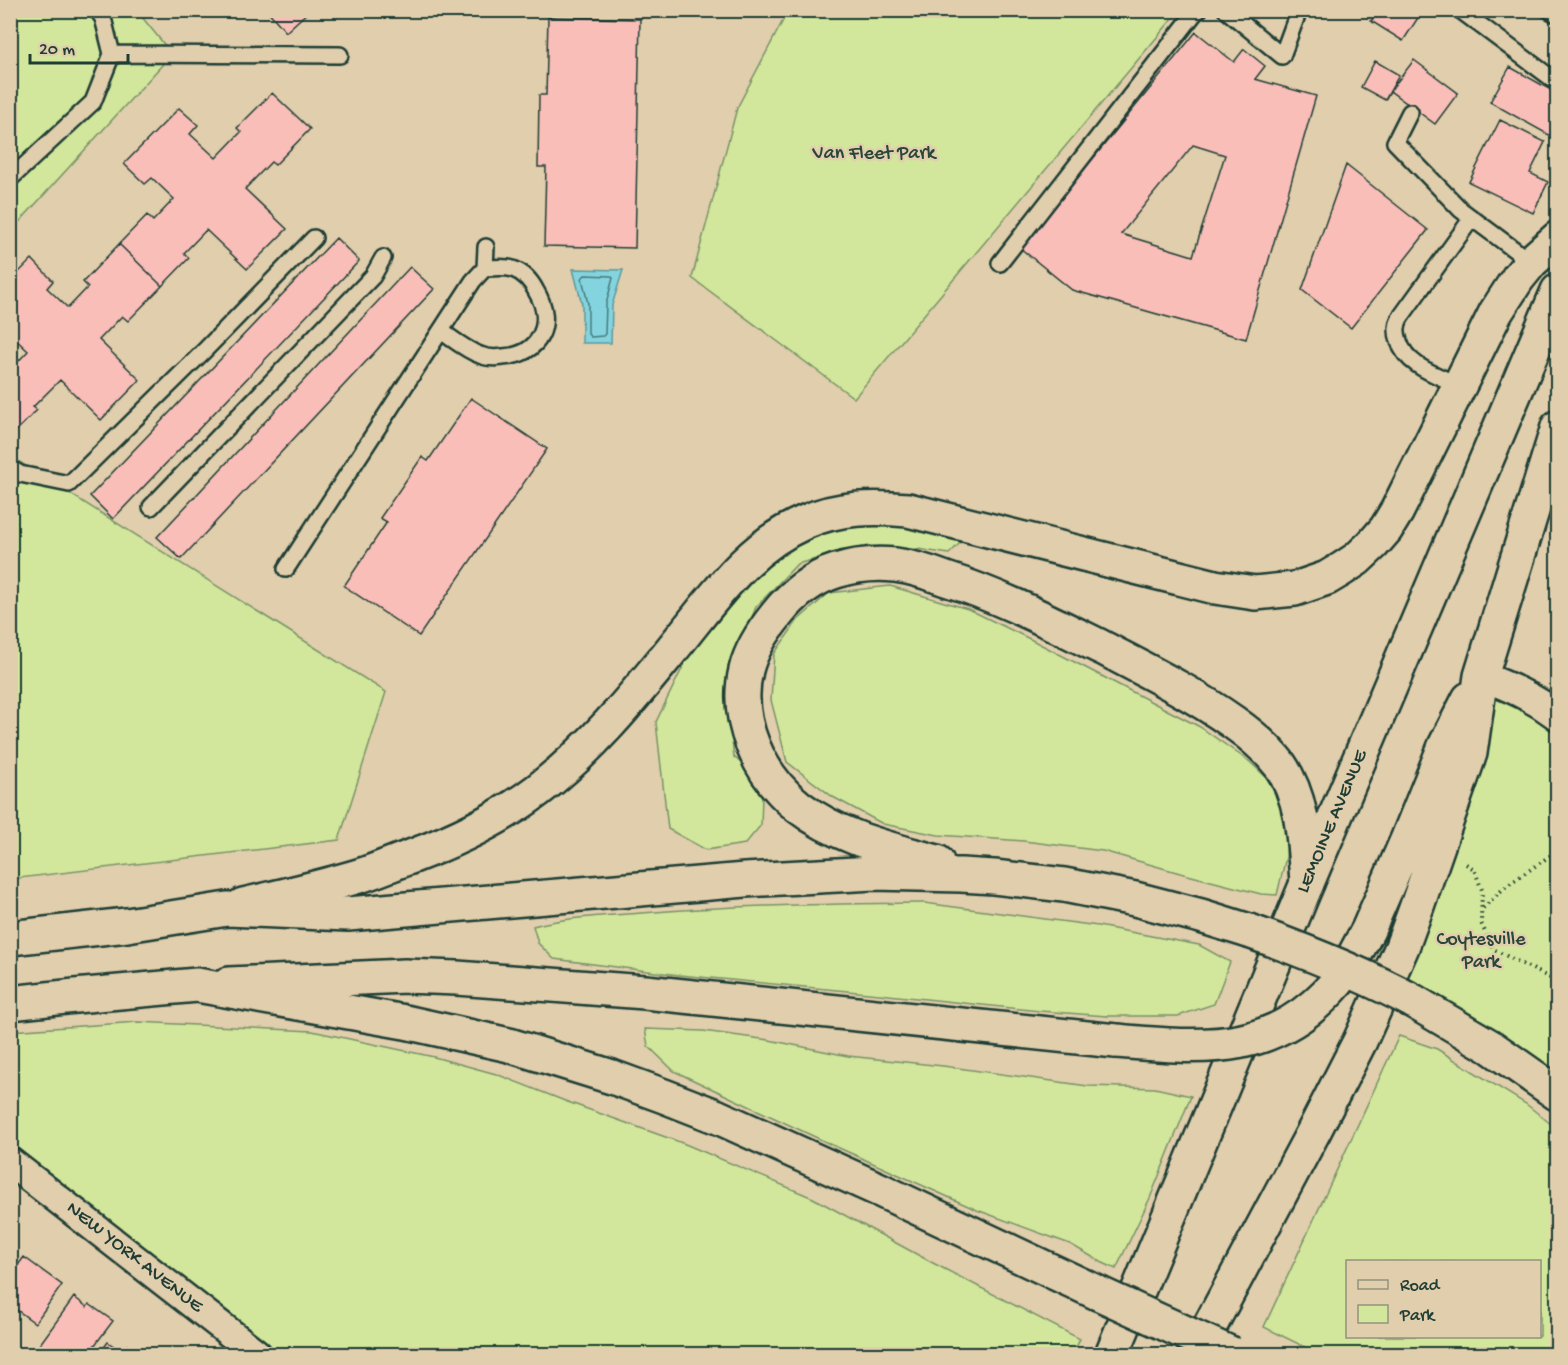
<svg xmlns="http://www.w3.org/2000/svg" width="1568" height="1365" viewBox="0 0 1568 1365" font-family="'Gochi Hand',sans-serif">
	<rect width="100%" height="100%" fill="#e1ceac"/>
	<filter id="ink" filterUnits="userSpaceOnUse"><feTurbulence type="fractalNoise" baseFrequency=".0167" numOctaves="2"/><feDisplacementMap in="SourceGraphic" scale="12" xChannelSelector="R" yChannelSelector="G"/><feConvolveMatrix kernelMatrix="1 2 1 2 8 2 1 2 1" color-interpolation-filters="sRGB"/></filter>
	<g filter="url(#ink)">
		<!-- green -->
		<path fill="#d2e79b" stroke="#789268" stroke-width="1.5" fill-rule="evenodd" d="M11,11H137L172,54L11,231Z
			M788,11H1179L854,398L692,278L737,108Z
			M10,456L386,692L339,840L11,879Z
			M850,521L911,524L966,537L949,554L918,549L846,551L797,564L756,607L732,666L729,716L734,757L745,766L762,796L761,825L745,844L706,850L668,829L656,722L696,640L747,581L793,544Z
			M890,586L968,609L1032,640L1200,727L1250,762L1269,780L1288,814L1286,857L1277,895L1261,894L1180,873L1103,851L1024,841L938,835L883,824L833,797L787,762L771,700L774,654L798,620L829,593Z
			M1481,676L1557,716V1094L1387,984Z
			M924,903L1098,926L1199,945L1230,962L1214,1004L1178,1016H1107L1040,1011L879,994L679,975L554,959L538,943L533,926C569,917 605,916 642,913C735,905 830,904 924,903Z
			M138,1022L312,1031L434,1057L496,1074L565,1101L685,1144L813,1198L931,1262L1080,1339L1073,1354H275L11,1154L10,1031Z
			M645,1029L703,1031L769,1040L848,1056L943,1066L1088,1086L1155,1088L1191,1096L1150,1198L1116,1269L1101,1262L1070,1244L977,1210L828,1143L674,1071L648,1046Z
			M1399,1036L1437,1049L1526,1104L1557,1129V1354H1319L1264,1327ZM1348,1262H1540V1336H1348Z"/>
		<!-- water -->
		<path fill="#84d4e0" stroke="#5c989b" stroke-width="1.5" d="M573,269L623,270L612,305L611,343H582V304Z"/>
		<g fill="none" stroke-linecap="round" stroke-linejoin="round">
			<!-- shore -->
			<path stroke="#477979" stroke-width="1.5" d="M585,275L611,276L613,278L606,304L605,334L603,336L591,337L588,334V304L582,278Z"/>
		</g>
		<!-- building -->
		<path fill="#fabeb9" stroke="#1f3d34" stroke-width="1.5" fill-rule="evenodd" d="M267,10H310L286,32Z
			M1378,10H1423L1403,41L1371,21Z
			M548,17L640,19L635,248L544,246L546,167H538L539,95H546Z
			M1196,32L1234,62L1244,49L1265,66L1255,79L1316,96L1246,339L1072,290L1020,248ZM1193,145L1225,155L1193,256L1121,234Z
			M1414,60L1458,93L1435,124L1390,91Z
			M1375,61L1399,75L1385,100L1361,87Z
			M1510,67L1558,94V140L1490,102Z
			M272,93L310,129L275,165L271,162L245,189L287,229L247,269L206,230L184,253L189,258L162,286L119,244L147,215L153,221L174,199L152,178L145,184L124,164L179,108L198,125L190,134L216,158L241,132L237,128Z
			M1500,120L1545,142L1530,173L1548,182L1533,213L1469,182Z
			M1346,165L1428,230L1351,328L1302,290Z
			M336,238L359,261L113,519L90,496Z
			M119,244L162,286L128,321L122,316L99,340L140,380L101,420L60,380L33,407L37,410L10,437V370L28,351L10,334V281L32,259L53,281L47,288L68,308L88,287L83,282Z
			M410,267L434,289L181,559L157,537Z
			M471,398L547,449L419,636L344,586L387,522L380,518L422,457L428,461Z
			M24,1257L62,1285L35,1323L10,1305V1276Z
			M74,1297L87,1307L89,1304L113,1321L88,1354H55L40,1344Z
			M108,1342L122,1352L127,1345L140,1354H99Z"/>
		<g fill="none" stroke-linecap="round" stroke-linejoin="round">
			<!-- lane casing -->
			<g stroke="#1f3d34" stroke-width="20">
				<path id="lane" d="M1226,10L1282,56L1299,10
					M1460,10L1558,83
					M1549,10L1558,15
					M112,54L340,55
					M1410,112L1395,142L1461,210L1531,262
					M10,179L93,102L112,54L103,18L97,10
					M1000,263L1194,14L1199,10
					M441,331C453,339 466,350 480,355C487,358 496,358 503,357C541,355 555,322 536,291C531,281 524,273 513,269C504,266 495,268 485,268
					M1458,385C1437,375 1406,366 1399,341C1396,332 1396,326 1400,318L1472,218
					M10,468L20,474L69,484L204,351L314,238
					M151,507L373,276L383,258
					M286,569L473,281L485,268L486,247"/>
			</g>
			<!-- street casing -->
			<g stroke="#1f3d34" stroke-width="33">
				<path id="street" d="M1481,676C1510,687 1533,697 1558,716
					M10,1162L257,1354"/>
			</g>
			<!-- primary casing -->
			<g stroke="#1f3d34" stroke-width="38">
				<path id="primary" d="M243,905C283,896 323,887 362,875C380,869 396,862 413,856C458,839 500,819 538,790C593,748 635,695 678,642C716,595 748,547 805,522C838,507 874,507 908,510L1215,587L1255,593L1295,589L1327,578L1342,569L1357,559L1373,544L1386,529L1397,511L1496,312L1518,278L1531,262L1558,238
					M1338,981L1353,958L1368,930L1408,838L1445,746L1469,699
					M229,984L405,976L457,978L645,992L1116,1041
					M1112,1354L1307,883L1558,291
					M1195,1354L1315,1129L1360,1041L1402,947L1417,906L1470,753L1481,676L1558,427"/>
			</g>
			<!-- highway casing -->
			<g stroke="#1f3d34" stroke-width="38">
				<path id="highway" d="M937,862C890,849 839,838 799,807C759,776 734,720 746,670C751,649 764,630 777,614C792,595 813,578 836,571C855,565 875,563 895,565C912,567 930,573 946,579C1000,596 1052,623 1103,648C1147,671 1192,693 1233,722C1250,734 1267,748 1280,765C1304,800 1304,842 1307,883
					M10,938L127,925L227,909L348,914L745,880L874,873L961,875L994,877L1064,885L1135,899L1201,916L1249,931
					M1413,1001L1491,1047L1558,1094
					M10,1003L75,996L197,985L405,1022L509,1045L612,1077L664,1096L718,1117L880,1190L1098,1293"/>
			</g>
			<!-- path -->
			<path stroke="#1f3d34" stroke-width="4" stroke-dasharray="1.5 4.5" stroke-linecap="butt" d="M1466,864L1474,869L1482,890L1481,923L1493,949L1558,982
				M1483,908L1504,888L1558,850"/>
			<!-- lane -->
			<use href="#lane" stroke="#e1ceac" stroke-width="15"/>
			<!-- street -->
			<use href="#street" stroke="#e1ceac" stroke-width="28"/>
			<!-- primary -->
			<use href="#primary" stroke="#e1ceac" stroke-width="33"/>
			<!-- highway -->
			<use href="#highway" stroke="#e1ceac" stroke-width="33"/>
			<!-- primary-bridge casing -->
			<g stroke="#1f3d34" stroke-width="38" stroke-linecap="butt">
				<path id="primary-bridge" d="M1116,1041C1204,1048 1274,1057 1338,981"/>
			</g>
			<!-- highway-bridge casing -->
			<g stroke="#1f3d34" stroke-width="38" stroke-linecap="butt">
				<path id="highway-bridge" d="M1249,931C1305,951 1361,973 1413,1001
					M1098,1293L1232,1354"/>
			</g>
			<!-- primary-bridge -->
			<use href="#primary-bridge" stroke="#e1ceac" stroke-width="33"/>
			<!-- highway-bridge -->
			<use href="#highway-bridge" stroke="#e1ceac" stroke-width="33"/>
		</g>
	</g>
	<g text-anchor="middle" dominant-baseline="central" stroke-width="5" stroke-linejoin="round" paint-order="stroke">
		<!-- park labels -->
		<g font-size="20" fill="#284639" stroke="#e1ceac">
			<text x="874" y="154">Van Fleet Park</text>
			<text x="1481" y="940">Coytesville<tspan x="1481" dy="23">Park</tspan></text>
		</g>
		<!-- street labels -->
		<g font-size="20" fill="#1f3d34" stroke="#e1ceac">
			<text transform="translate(1333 822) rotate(-67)">LEMOINE AVENUE</text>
			<text transform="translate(134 1258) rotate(38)">NEW YORK AVENUE</text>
		</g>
	</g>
	<!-- margin -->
	<rect width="1568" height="1365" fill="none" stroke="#e1ceac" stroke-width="36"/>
	<rect x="18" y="18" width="1532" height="1329" fill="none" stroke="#1f3d34" stroke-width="2" filter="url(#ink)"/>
	<!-- legend -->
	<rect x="1346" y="1260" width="195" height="78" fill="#e1ceac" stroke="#93947c" stroke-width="1.5"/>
	<rect x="1358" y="1280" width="30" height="9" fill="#e1ceac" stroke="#93947c" stroke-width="1.5"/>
	<text x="1400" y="1290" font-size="18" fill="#1f3d34">Road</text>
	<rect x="1358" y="1305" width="30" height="18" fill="#d2e79b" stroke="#93947c" stroke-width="1.5"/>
	<text x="1400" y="1320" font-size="18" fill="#1f3d34">Park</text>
	<!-- scale -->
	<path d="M30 54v9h98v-9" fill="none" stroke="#1f3d34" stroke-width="3"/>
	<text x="39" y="54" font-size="18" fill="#1f3d34" stroke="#e1ceac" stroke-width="4.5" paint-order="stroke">20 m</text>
</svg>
